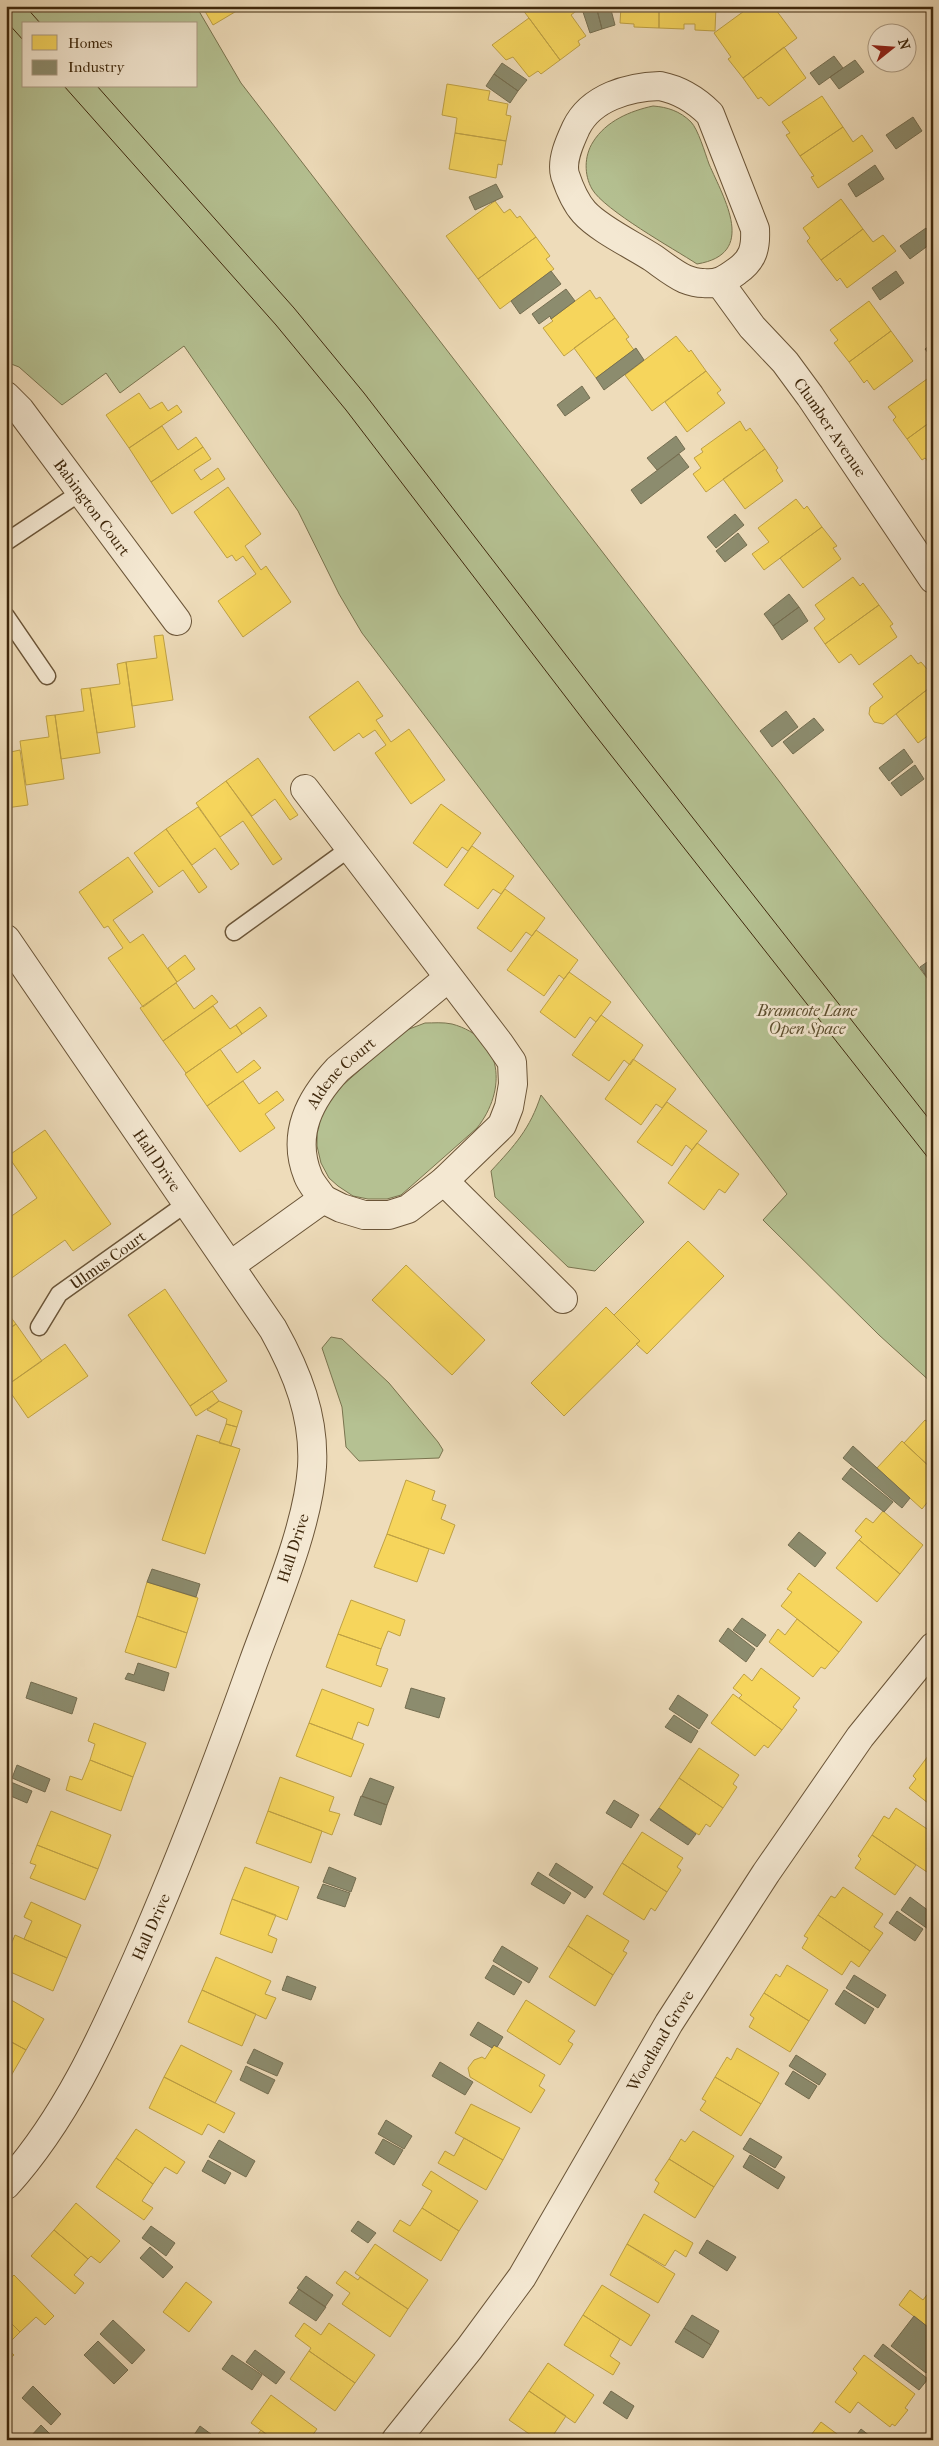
<svg xmlns="http://www.w3.org/2000/svg" width="939" height="2446" viewBox="0 0 939 2446" font-family="'IM FELL French Canon',serif">
	<rect width="100%" height="100%" fill="#eedcba"/>
	<filter id="stains"><feTurbulence type="fractalNoise" baseFrequency=".004" numOctaves="4"/><feColorMatrix values="0 0 0 0 .2 0 0 0 0 .09 0 0 0 0 .02 0 0 0 .5 -.17"/></filter>
	<radialGradient id="worn" r=".72"><stop offset=".6" stop-color="#630" stop-opacity="0"/><stop offset="1" stop-color="#630" stop-opacity=".3"/></radialGradient>
	<!-- green -->
	<path fill="#b5c192" stroke="#7a744f" fill-rule="evenodd" d="M6,6H196L241,83L779,781L933,986V1384L879,1335L763,1220L787,1194L362,633L339,594L298,511L184,346L120,393L106,373L62,405L19,367L6,362ZM24,24H196V86H24Z
		M653,106C667,107 680,111 691,122C698,129 705,153 709,164C724,199 758,254 697,264C674,249 604,210 592,189C584,175 584,156 593,142C606,121 630,111 653,106Z
		M425,1023C433,1023 443,1022 452,1024C504,1038 507,1090 477,1128L401,1195L387,1199H368L353,1196L338,1186L329,1178L321,1163L317,1146V1123L326,1100L404,1031Z
		M541,1095L644,1222L595,1271L568,1267L495,1197L491,1171C515,1145 530,1129 541,1095Z
		M331,1337L342,1339L389,1383L438,1442L443,1450L439,1458L359,1461L346,1447L342,1407L322,1348Z"/>
	<!-- homes -->
	<path fill="#f6d55c" stroke="#bfa144" d="M202,6H245L213,25Z
		M520,6H577L579,9L571,15L586,36L578,41L580,45L560,60Z
		M621,6H659V28L634,27V24L620,23Z
		M659,6H716L715,31L695,30V24H684V29L659,28Z
		M751,6H773L797,38L743,78L728,59L731,57L714,33Z
		M529,18L560,60L541,74L538,71L529,77L513,57L506,60L492,45Z
		M784,47L806,78L769,106L761,97L758,99L743,78Z
		M447,84L490,91L488,100L508,104L506,115L511,116L506,141L455,133L457,118L442,115Z
		M822,96L843,127L800,156L786,135L790,133L782,122Z
		M843,127L853,142L862,135L873,151L818,188L811,177L814,176L800,156Z
		M455,133L506,141L502,165L498,164L496,178L449,169Z
		M841,199L863,229L821,260L807,241L810,238L803,228Z
		M495,201L504,213L510,209L517,218L520,216L536,237L478,279L446,236Z
		M863,229L873,242L883,235L896,251L847,288L840,278L837,281L821,260Z
		M536,237L550,256L546,259L554,269L500,309L478,279Z
		M590,290L596,299L600,297L615,318L564,356L543,328L553,321L551,319Z
		M869,301L891,331L849,362L834,343L838,340L830,330Z
		M615,318L629,337L626,339L634,350L596,378L574,348Z
		M891,331L913,361L874,390L867,380L864,383L849,362Z
		M676,336L689,352L691,350L706,371L652,411L625,375Z
		M706,371L721,390L717,393L725,403L687,432L665,402Z
		M927,379L933,387V420L907,439L893,420L896,417L888,407Z
		M139,393L150,409L162,402L168,411L177,405L182,412L129,448L106,415Z
		M933,420V466H932L925,458L922,460L907,439Z
		M740,421L746,431L750,428L765,449L706,492L693,474L701,468L694,458L703,452L701,449Z
		M162,426L178,450L196,437L203,447L151,482L129,448Z
		M203,447L211,459L194,470L201,480L218,468L225,479L172,514L151,482Z
		M765,449L778,468L776,470L783,481L745,509L723,479Z
		M228,487L261,534L245,546L261,570L266,566L291,602L243,637L218,601L256,574L243,556L236,561L232,555L227,558L194,512Z
		M796,499L804,509L807,506L822,527L764,570L752,554L769,542L758,528Z
		M822,527L837,546L833,548L841,559L803,588L780,558Z
		M853,577L860,586L863,583L879,605L825,644L814,628L825,619L815,605Z
		M879,605L893,624L890,626L897,637L859,665L851,654L839,663L825,644Z
		M163,635L173,700L132,706L126,662L157,658L154,636Z
		M911,655L918,664L921,662L933,676V685L883,724L874,722L869,714L870,707L883,697L873,684Z
		M126,662L135,727L97,733L90,688L120,684L117,664Z
		M358,681L383,716L376,720L391,742L409,729L445,780L411,804L375,753L386,745L375,730L363,738L359,733L334,751L309,717Z
		M933,685V732L918,743L896,714Z
		M90,688L100,753L61,759L55,715L84,711L81,689Z
		M55,715L64,779L26,785L20,741L49,737L46,716Z
		M20,750L28,805L6,808V753Z
		M258,758L298,815L290,820L275,799L252,816L226,781Z
		M226,781L282,859L273,865L243,821L220,837L196,803Z
		M441,804L481,833L468,851L462,847L447,868L413,843Z
		M198,807L239,864L231,870L215,848L192,865L166,829Z
		M166,829L207,887L199,893L183,870L159,887L134,853Z
		M472,846L514,876L501,894L493,889L478,909L444,885Z
		M128,857L153,892L113,920L130,943L143,934L177,982L143,1007L108,958L123,948L108,926L104,928L79,892Z
		M505,889L545,918L532,936L526,932L511,952L477,928Z
		M536,930L578,960L564,979L559,975L544,996L507,970Z
		M185,955L195,969L177,982L168,968Z
		M569,972L611,1002L596,1022L590,1017L575,1038L540,1012Z
		M176,983L194,1009L212,995L218,1002L163,1041L140,1008Z
		M213,1006L230,1029L236,1025L242,1034L186,1073L163,1041Z
		M260,1007L267,1016L242,1034L236,1025Z
		M601,1015L643,1045L630,1065L624,1060L609,1081L572,1055Z
		M220,1049L237,1073L254,1060L261,1068L207,1106L185,1074Z
		M633,1059L676,1089L662,1108L656,1104L641,1125L605,1099Z
		M243,1081L259,1104L277,1091L284,1100L265,1114L275,1128L240,1152L207,1106Z
		M667,1102L707,1131L692,1150L686,1145L672,1166L637,1142Z
		M45,1130L111,1224L73,1251L65,1240L6,1282V1220L37,1198L8,1156Z
		M697,1143L739,1174L725,1193L719,1189L704,1210L668,1183Z
		M688,1241L724,1276L647,1354L636,1344L640,1341L614,1315Z
		M406,1265L485,1340L452,1375L372,1300Z
		M165,1289L227,1381L190,1406L128,1315Z
		M606,1307L640,1341L564,1416L531,1383Z
		M6,1311L16,1324L6,1331Z
		M16,1324L42,1361L6,1386V1331Z
		M65,1344L88,1376L28,1418L6,1386Z
		M212,1391L219,1401L196,1416L190,1406Z
		M219,1401L242,1411L237,1427L226,1424L227,1419L207,1410Z
		M925,1420L933,1426V1470L904,1443Z
		M226,1424L237,1427L231,1446L219,1443Z
		M197,1435L240,1449L205,1554L162,1540Z
		M902,1441L933,1470V1502L930,1499L922,1509L877,1468Z
		M406,1480L435,1491L432,1500L446,1505L441,1519L455,1525L444,1554L387,1534Z
		M883,1511L923,1545L900,1574L859,1540L862,1537L855,1531L866,1518L873,1523Z
		M387,1534L429,1549L417,1582L374,1567Z
		M859,1540L900,1574L877,1602L836,1568Z
		M799,1573L862,1622L839,1652L781,1606L792,1592L787,1589Z
		M147,1582L198,1598L187,1633L137,1616Z
		M351,1600L405,1620L400,1636L388,1631L381,1649L338,1634Z
		M137,1616L187,1633L176,1668L125,1652Z
		M797,1619L839,1652L825,1669L821,1667L813,1677L769,1642L778,1629L785,1635Z
		M338,1634L381,1649L376,1665L388,1669L381,1687L326,1667Z
		M761,1668L800,1698L793,1707L797,1710L782,1730L739,1698L742,1695L733,1688L744,1674L752,1681Z
		M322,1689L374,1709L368,1726L358,1722L352,1739L309,1723Z
		M733,1694L782,1730L768,1748L764,1745L755,1756L711,1723Z
		M94,1723L146,1743L133,1777L90,1760L95,1744L88,1741Z
		M309,1723L364,1744L351,1777L296,1756Z
		M699,1748L739,1775L733,1784L737,1787L723,1808L679,1778Z
		M933,1750V1760L928,1756Z
		M928,1756L933,1760V1807L909,1788L916,1779L913,1776Z
		M90,1760L133,1777L121,1811L66,1790L70,1776L82,1780Z
		M280,1777L334,1797L329,1811L340,1814L332,1835L268,1811Z
		M679,1778L723,1808L710,1827L706,1824L699,1835L659,1808Z
		M896,1808L933,1833V1839L927,1849L933,1853V1864L927,1872L872,1835L884,1816L889,1819Z
		M51,1811L111,1835L98,1869L37,1845Z
		M268,1811L322,1831L311,1863L256,1843Z
		M642,1832L683,1858L677,1867L681,1870L667,1892L622,1863Z
		M872,1835L916,1865L895,1895L855,1868L861,1859L858,1856Z
		M37,1845L98,1869L85,1900L30,1878L36,1865L30,1863Z
		M622,1863L667,1892L655,1911L651,1908L644,1920L603,1894Z
		M245,1867L299,1887L287,1920L232,1899Z
		M843,1887L883,1914L874,1927L883,1933L870,1951L818,1915L831,1896L835,1898Z
		M232,1899L276,1915L268,1935L277,1939L272,1953L220,1934Z
		M31,1902L81,1925L67,1958L24,1939L32,1921L24,1917Z
		M587,1915L629,1941L623,1951L627,1953L613,1975L568,1946Z
		M818,1915L870,1951L859,1967L851,1961L842,1975L802,1948L808,1938L804,1936Z
		M15,1935L67,1958L53,1991L6,1970V1956Z
		M568,1946L613,1975L595,2006L549,1977Z
		M216,1957L271,1981L265,1994L276,1998L266,2019L202,1990Z
		M787,1965L828,1990L809,2021L764,1993L776,1974L780,1977Z
		M202,1990L256,2014L242,2046L188,2022Z
		M764,1993L809,2021L790,2052L749,2027L754,2018L750,2015Z
		M6,1997L44,2019L26,2050L6,2039Z
		M526,2000L575,2031L568,2041L573,2044L560,2065L507,2031Z
		M6,2039L26,2050L8,2081L6,2080Z
		M181,2045L232,2071L215,2103L164,2077Z
		M494,2045L545,2075L539,2086L545,2090L531,2113L470,2077L468,2068L474,2060L482,2057L485,2059Z
		M737,2048L779,2073L761,2104L715,2077L727,2057L731,2060Z
		M164,2077L235,2113L224,2133L208,2124L202,2135L149,2108Z
		M715,2077L761,2104L741,2136L700,2110L706,2101L702,2099Z
		M471,2104L520,2128L503,2160L455,2133Z
		M136,2129L185,2162L177,2174L165,2167L153,2184L116,2158Z
		M693,2131L734,2156L714,2187L669,2159L681,2139L685,2142Z
		M464,2138L503,2160L486,2190L438,2163L445,2151L454,2156Z
		M116,2158L153,2184L142,2201L153,2208L144,2220L96,2187Z
		M669,2159L714,2187L695,2218L654,2192L659,2183L655,2180Z
		M431,2171L478,2201L459,2231L422,2208L432,2191L422,2185Z
		M76,2203L120,2241L100,2263L91,2256L88,2259L54,2230Z
		M422,2208L459,2231L441,2261L393,2231L400,2220L410,2226Z
		M644,2214L693,2243L686,2257L675,2250L665,2266L627,2244Z
		M54,2230L88,2259L74,2275L84,2283L75,2294L31,2256Z
		M375,2244L428,2280L408,2309L355,2273Z
		M627,2244L675,2274L658,2303L610,2275Z
		M345,2271L358,2280L360,2277L408,2309L390,2337L342,2304L350,2293L336,2283Z
		M14,2275L54,2316L45,2325L36,2317L20,2332L6,2318V2283Z
		M186,2282L212,2302L189,2332L163,2312Z
		M602,2285L650,2315L631,2346L583,2315Z
		M933,2287V2331L899,2305L910,2290L923,2300Z
		M583,2315L620,2339L610,2356L620,2363L613,2375L564,2345Z
		M6,2318L20,2332L6,2346Z
		M304,2323L321,2335L329,2323L375,2355L355,2383L309,2351L311,2348L295,2336Z
		M6,2347L14,2355L6,2362Z
		M309,2351L355,2383L335,2411L290,2379Z
		M864,2355L915,2394L905,2408L908,2410L895,2426L892,2424L890,2427L858,2402L850,2413L835,2402L857,2373L853,2369Z
		M548,2363L594,2395L575,2423L529,2391Z
		M529,2391L566,2416L554,2434L563,2440H538L509,2420Z
		M271,2395L317,2429L309,2440H274L251,2423Z
		M821,2422L845,2440L808,2439Z
		M261,2430L274,2440H254Z"/>
	<!-- industry -->
	<path fill="#8c8c6e" stroke="#756e51" d="M581,6H596L602,29L590,33Z
		M596,6H610L615,25L602,29Z
		M834,56L843,68L819,85L810,73Z
		M855,60L864,72L839,89L830,77Z
		M502,63L527,80L518,91L494,74Z
		M494,74L518,91L510,103L486,86Z
		M913,117L922,131L896,149L886,135Z
		M875,165L884,179L856,197L848,184Z
		M496,184L503,197L475,210L469,197Z
		M926,228L933,237V242L910,259L900,246Z
		M551,271L561,284L520,314L511,301Z
		M896,271L904,283L880,300L872,288Z
		M566,289L575,301L551,319L550,316L539,324L532,314Z
		M933,343V359L925,349Z
		M636,348L644,360L604,390L596,378Z
		M582,386L590,398L565,416L557,405Z
		M6,436L11,443L6,447Z
		M676,436L685,449L657,470L647,458Z
		M679,454L689,467L641,504L631,490Z
		M735,514L744,525L716,548L707,537Z
		M738,533L747,545L725,562L716,551Z
		M789,594L799,607L773,626L764,614Z
		M799,607L808,621L782,640L773,626Z
		M786,711L798,727L772,747L760,731Z
		M814,718L824,730L793,754L783,742Z
		M904,749L913,762L889,781L879,768Z
		M915,765L924,779L901,796L891,783Z
		M933,958V986L920,967Z
		M853,1446L910,1498L902,1508L843,1458Z
		M851,1468L893,1502L884,1512L842,1479Z
		M799,1532L826,1553L815,1567L788,1545Z
		M152,1569L200,1584L196,1597L147,1582Z
		M742,1618L766,1635L757,1647L733,1630Z
		M728,1628L755,1649L746,1662L719,1641Z
		M138,1663L169,1673L164,1691L125,1679L128,1673L134,1675Z
		M31,1682L77,1698L72,1714L26,1698Z
		M411,1688L445,1698L439,1718L405,1708Z
		M678,1695L708,1715L699,1729L669,1709Z
		M674,1715L698,1731L691,1743L665,1727Z
		M17,1765L50,1779L45,1792L12,1778Z
		M370,1778L394,1787L387,1805L362,1796Z
		M6,1780L32,1791L27,1803L6,1794Z
		M361,1796L387,1805L381,1825L354,1815Z
		M614,1800L639,1815L631,1828L606,1813Z
		M659,1808L696,1834L688,1845L650,1820Z
		M6,1861L12,1863L6,1876Z
		M556,1863L593,1887L585,1898L549,1875Z
		M329,1867L356,1878L351,1892L323,1882Z
		M538,1872L571,1893L564,1904L531,1884Z
		M323,1884L350,1893L345,1907L317,1898Z
		M910,1897L933,1914V1922L928,1929L901,1910Z
		M897,1911L923,1929L915,1941L889,1923Z
		M502,1946L538,1968L529,1983L493,1961Z
		M493,1965L522,1982L514,1995L485,1978Z
		M854,1975L886,1995L878,2008L846,1988Z
		M287,1976L316,1987L311,2000L282,1990Z
		M844,1990L874,2009L865,2024L835,2004Z
		M478,2022L503,2037L497,2047L494,2045L492,2048L470,2035Z
		M254,2049L283,2063L277,2076L247,2063Z
		M796,2055L826,2074L819,2085L789,2066Z
		M440,2062L473,2082L465,2095L432,2076Z
		M246,2066L275,2080L268,2094L240,2080Z
		M793,2071L817,2086L809,2099L785,2084Z
		M386,2120L412,2136L404,2149L378,2134Z
		M750,2138L782,2157L775,2168L743,2149Z
		M383,2139L403,2150L394,2165L375,2153Z
		M219,2140L255,2161L246,2177L209,2157Z
		M750,2155L785,2177L778,2189L743,2167Z
		M208,2160L231,2173L225,2184L202,2171Z
		M358,2221L376,2233L368,2243L351,2231Z
		M151,2226L175,2243L166,2256L142,2238Z
		M707,2240L736,2257L727,2271L699,2253Z
		M150,2247L173,2267L163,2278L140,2258Z
		M306,2276L333,2295L325,2307L297,2288Z
		M299,2289L326,2307L316,2321L289,2303Z
		M692,2315L719,2331L711,2345L684,2328Z
		M914,2316L933,2331V2365L926,2373L891,2346Z
		M113,2320L145,2350L132,2364L100,2334Z
		M684,2328L711,2345L703,2358L675,2342Z
		M98,2341L128,2370L114,2384L84,2355Z
		M883,2344L928,2379L919,2390L874,2356Z
		M255,2350L285,2372L276,2384L246,2362Z
		M232,2355L262,2375L252,2390L222,2369Z
		M33,2386L61,2414L51,2425L22,2398Z
		M611,2391L634,2406L627,2419L603,2403Z
		M41,2425L56,2440H34L31,2436Z
		M200,2426L219,2440H195L192,2438Z
		M861,2429L875,2440H853Z
		M183,2434L191,2440H179Z"/>
	<g fill="none" stroke-linecap="round" stroke-linejoin="round">
		<!-- service casing -->
		<g stroke="#6b5538" stroke-width="19">
			<g id="service">
				<path d="M6,542L81,492"/>
				<path d="M6,616L47,676"/>
				<path d="M234,932L350,848"/>
				<path id="s1" d="M39,1327L59,1294L187,1203"/>
			</g>
		</g>
		<!-- minor casing -->
		<g stroke="#6b5538" stroke-width="30">
			<g id="minor">
				<path d="M660,86C680,90 695,99 710,114L755,229C756,248 753,260 737,271C726,279 718,285 703,283C698,283 690,281 685,279C674,274 663,265 653,258C633,245 599,229 584,212C575,202 569,187 565,175C561,160 570,141 576,128C591,97 629,87 660,86Z"/>
				<path id="s2" d="M720,283L752,327L785,362L810,396L933,579"/>
				<path id="s3" d="M6,396L20,410L177,621"/>
				<path d="M305,789L499,1043L512,1062L513,1084L509,1107L502,1125L444,1181L408,1209L389,1215H364L341,1208L323,1199"/>
				<path id="s4" d="M6,939L273,1329C297,1372 315,1417 312,1467C308,1527 274,1605 253,1663C217,1764 180,1861 137,1959C102,2038 65,2120 6,2185"/>
				<path d="M444,1181L563,1299"/>
				<path id="s5" d="M231,1265L323,1199C318,1191 311,1184 308,1176C291,1134 310,1099 338,1069L448,978"/>
				<path id="s6" d="M396,2440L469,2349L522,2277L669,2023L766,1873L860,1737L933,1647"/>
			</g>
		</g>
		<!-- service -->
		<use href="#service" stroke="#f4e8d2" stroke-width="16"/>
		<!-- minor -->
		<use href="#minor" stroke="#f4e8d2" stroke-width="28"/>
		<!-- tram -->
		<path stroke="#3f280c" stroke-width="1" d="M25,6L41,24
			M6,21L24,41
			M64,86L276,325L346,410L588,726L933,1164
			M97,86L294,308L364,393L609,711L933,1124"/>
	</g>
	<g text-anchor="middle" dominant-baseline="central" stroke-width="5" stroke-linejoin="round" paint-order="stroke">
		<!-- street labels -->
		<g font-size="16" fill="#3f280c" stroke="#f4e8d2">
			<text stroke="none"><textPath href="#s2" startOffset="182">Clumber Avenue</textPath></text>
			<text stroke="none"><textPath href="#s3" startOffset="141">Babington Court</textPath></text>
			<text stroke="none"><textPath href="#s5" startOffset="258">Aldene Court</textPath></text>
			<text stroke="none"><textPath href="#s4" startOffset="268">Hall Drive</textPath></text>
			<text stroke="none"><textPath href="#s1" startOffset="98">Ulmus Court</textPath></text>
			<text transform="translate(293 1548) rotate(-72)">Hall Drive</text>
			<text transform="translate(151 1927) rotate(-66)">Hall Drive</text>
			<text stroke="none"><textPath href="#s6" startOffset="480">Woodland Grove</textPath></text>
		</g>
		<!-- park labels -->
		<g font-size="16" font-style="italic" fill="#5c4e2e" stroke="#f4e8d2">
			<text x="807" y="1010">Bramcote Lane<tspan x="807" dy="18">Open Space</tspan></text>
		</g>
	</g>
	<!-- margin -->
	<rect width="939" height="2446" fill="none" stroke="#eedcba" stroke-width="25"/>
	<rect x="8" y="8" width="924" height="2431" fill="none" stroke="#3f280c" stroke-width="2.5"/>
	<rect x="12" y="12" width="914" height="2421" fill="none" stroke="#3f280c"/>
	<!-- legend -->
	<rect x="22" y="22" width="175" height="65" fill="#f4e8d2" stroke="#ac9b83"/>
	<rect x="32" y="35" width="25" height="15" fill="#f6d55c" stroke="#ac9b83"/>
	<text x="68" y="48" font-size="15" fill="#3f280c">Homes</text>
	<rect x="32" y="60" width="25" height="15" fill="#8c8c6e" stroke="#ac9b83"/>
	<text x="68" y="72" font-size="15" fill="#3f280c">Industry</text>
	<!-- north arrow -->
	<g transform="translate(892 48) rotate(73)"><circle r="24" fill="#f4e8d2" stroke="#ac9b83"/>
	<path d="M0-4L9 19L0 12L-9 19Z" fill="#8f2418"/>
	<text y="-8" font-size="14" font-weight="bold" text-anchor="middle" fill="#3f280c">N</text>
	</g>
	<rect width="100%" height="100%" filter="url(#stains)"/>
	<rect width="100%" height="100%" fill="url(#worn)"/>
</svg>
